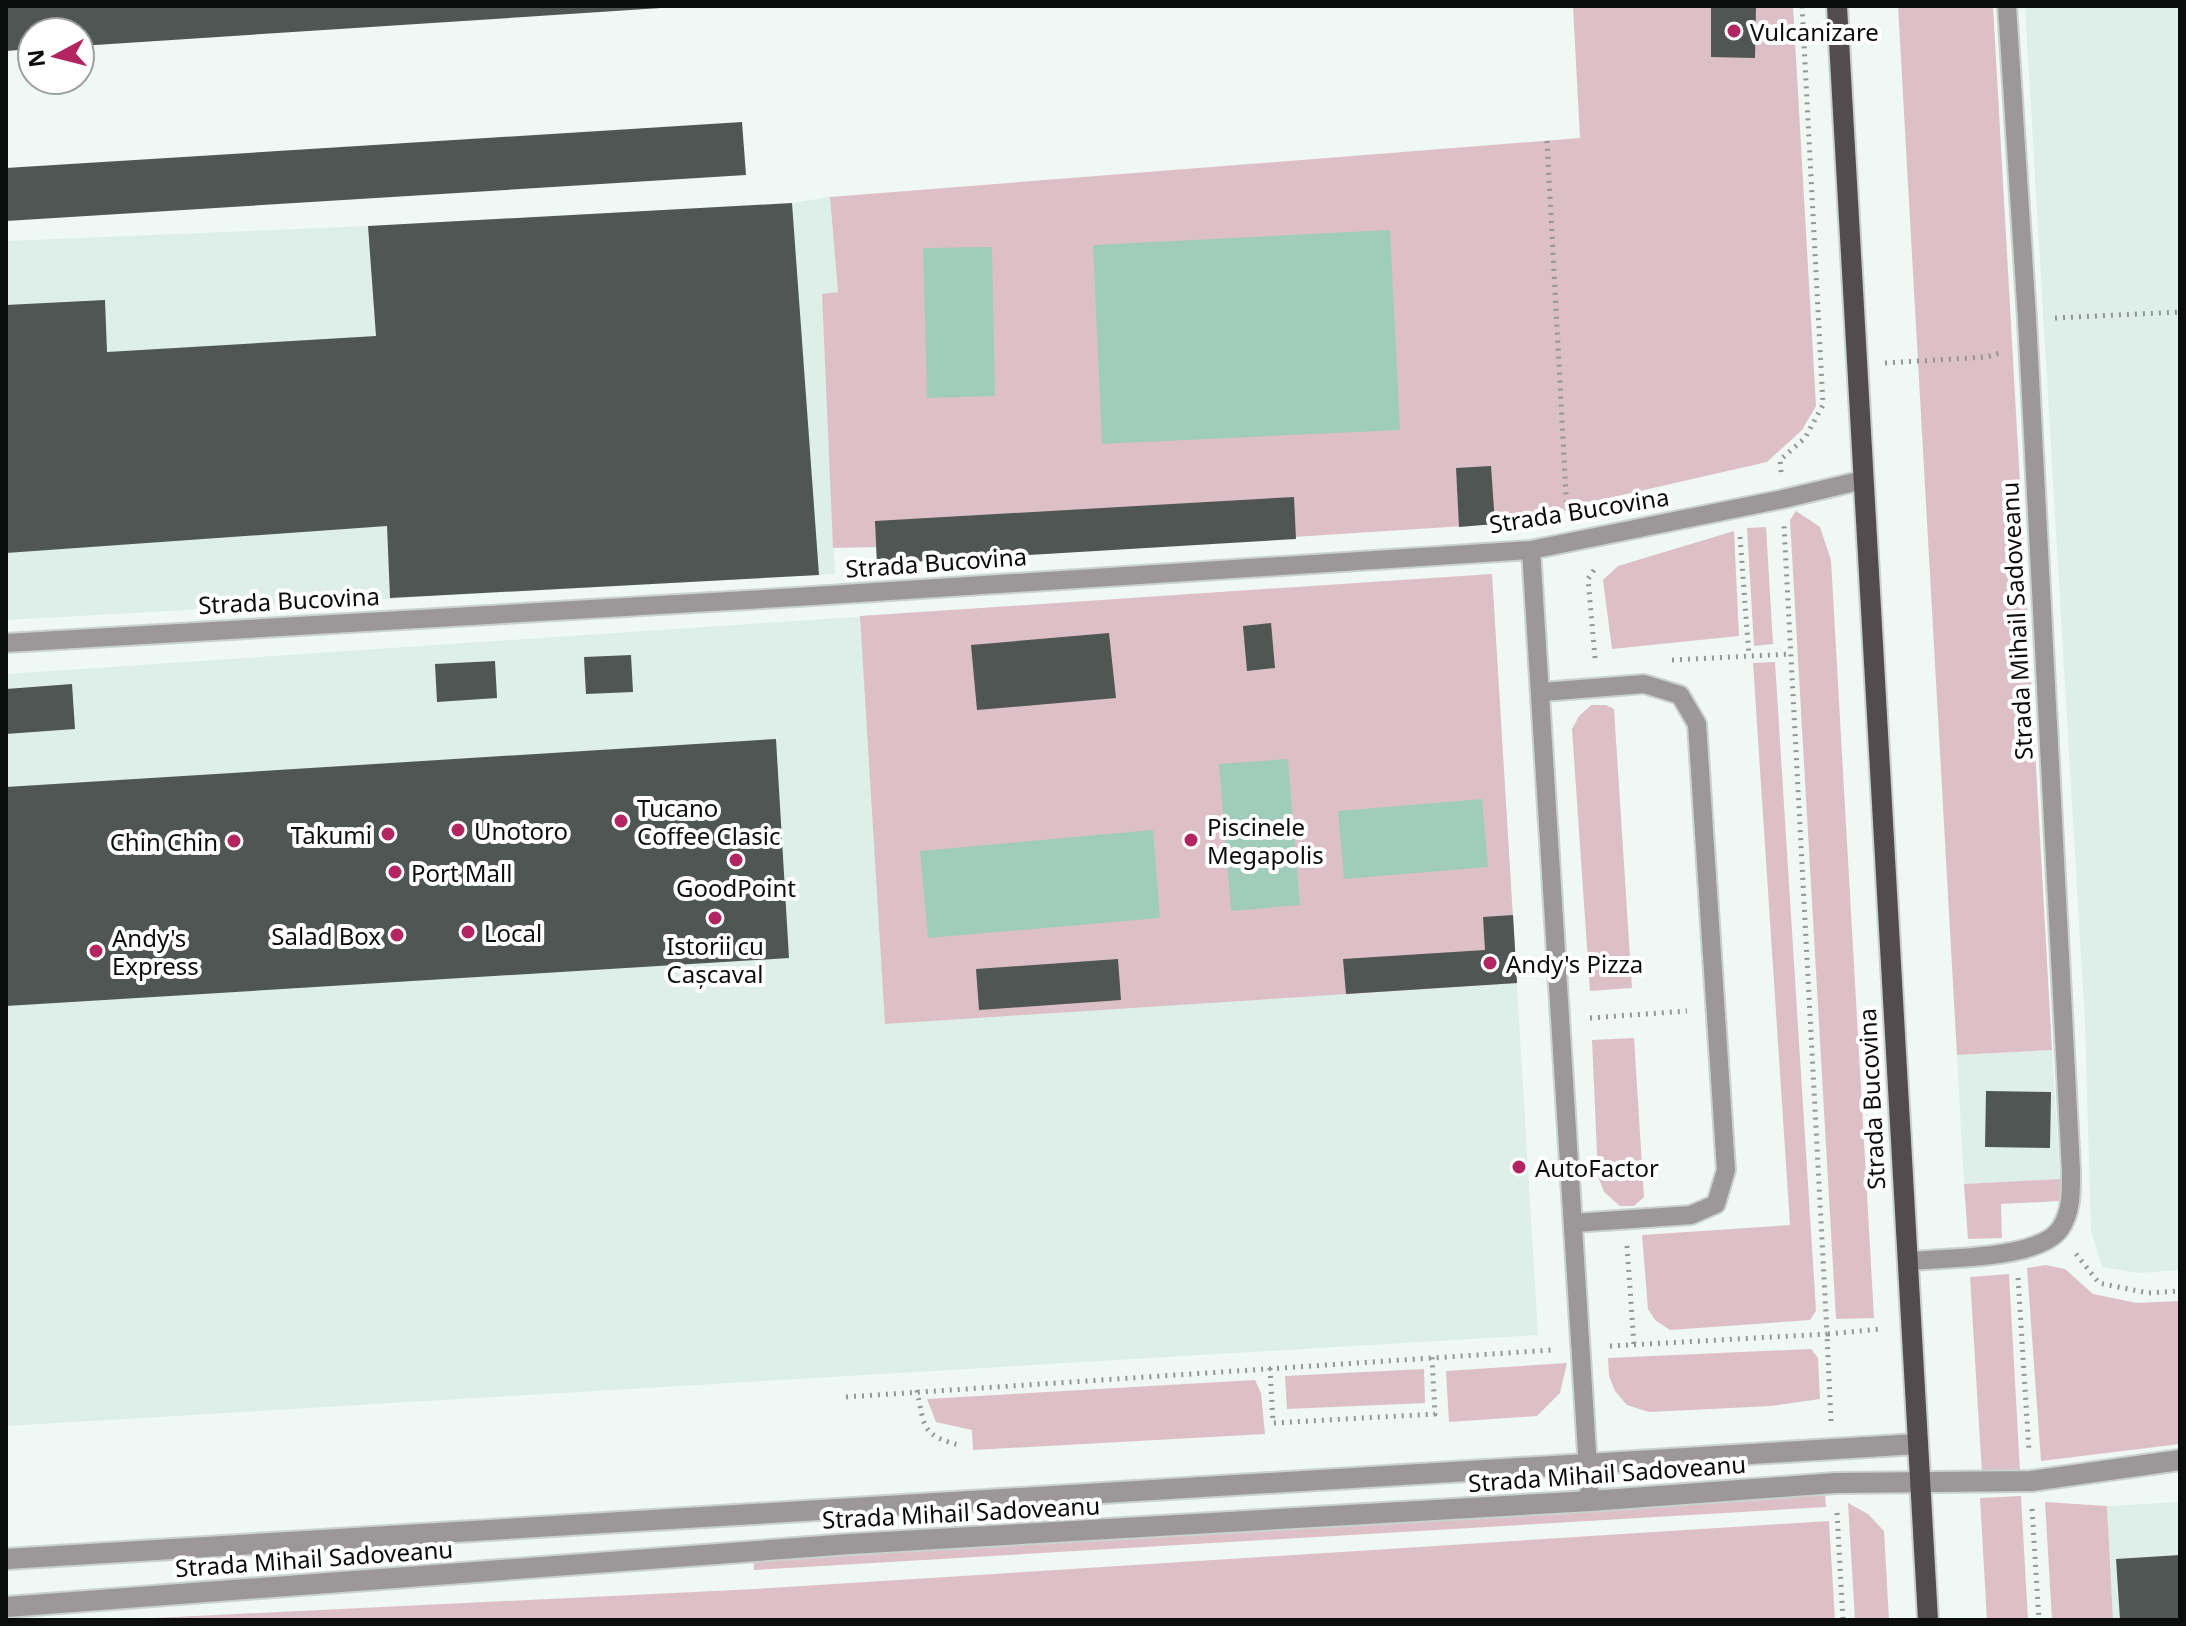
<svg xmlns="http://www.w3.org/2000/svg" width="2186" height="1626" viewBox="0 0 2186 1626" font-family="'Noto Sans',sans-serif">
	<rect width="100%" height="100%" fill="#eff8f4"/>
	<!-- built -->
	<path fill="#ddefe8" d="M2025,6H2180V1270L2139,1273L2102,1267L2091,1231L2085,1024Z
		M830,197L838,292L822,295L835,574L6,620V241L368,226L792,203Z
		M1492,574L1538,1335L6,1426V674Z
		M2052,1050L2060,1179L1964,1184L1957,1055Z
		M2180,1502V1620H2113L2107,1506Z"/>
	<!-- green -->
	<path fill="#ddc0c7" d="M1573,6H1793L1816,406L1802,430L1767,462L1495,524L877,564L876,547L833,548L822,294L838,292L830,197L1580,138Z
		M1898,6H1993L2052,1050L1957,1055Z
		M1796,511L1820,527L1831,560L1874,1318L1836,1319L1790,520Z
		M1766,527L1773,644L1754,646L1747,528Z
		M1734,531L1739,636L1612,649L1603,580L1618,566Z
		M1492,574L1517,983L885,1024L860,616Z
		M1775,662L1816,1311L1810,1320L1670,1330L1655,1320L1648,1309L1642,1235L1790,1225L1753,663Z
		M1591,705H1606L1614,709L1632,988L1590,991L1572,729L1579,716Z
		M1634,1038L1644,1197L1634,1206H1620L1604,1192L1598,1176L1592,1040Z
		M2060,1179V1201L2001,1204L2002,1238L1968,1239L1964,1184Z
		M2046,1265L2065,1269L2093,1294L2137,1303L2180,1301V1444L2041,1461L2027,1268Z
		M2009,1274L2020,1471L1982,1474L1970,1277Z
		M1811,1349L1818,1358L1820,1399L1771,1406L1649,1412L1627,1405L1615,1391L1609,1376L1608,1358Z
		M1567,1363L1560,1393L1537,1416L1449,1422L1446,1371Z
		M1424,1369L1425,1403L1287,1409L1285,1376Z
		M1255,1380L1261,1393L1265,1434L973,1450L972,1430L936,1422L927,1399Z
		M1825,1494L1826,1507L754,1570L753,1556Z
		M2021,1496L2028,1620H1987L1980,1498Z
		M2045,1502L2107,1506L2113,1620H2052Z
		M1848,1503L1868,1514L1884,1531L1889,1620H1855Z
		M1829,1521L1835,1620H113L756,1589Z"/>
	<!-- water -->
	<path fill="#a0ccbc" d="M1390,230L1400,430L1102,444L1093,245Z
		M992,247L995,396L927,398L923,248Z
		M1288,759L1300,905L1231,911L1219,764Z
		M1482,799L1488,867L1344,879L1338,811Z
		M1153,830L1160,918L928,938L920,851Z"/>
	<!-- building -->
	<path fill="#4f5653" d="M6,6H661V8L80,46V32H32V49L6,51Z
		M1711,6H1756L1755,58L1711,57Z
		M742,122L746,175L6,221V168Z
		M792,203L819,575L390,598L387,526L6,553V305L105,300L107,352L376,336L368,226Z
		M1491,466L1495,524L1459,527L1456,468Z
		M1294,497L1296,539L877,564L875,521Z
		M1271,623L1275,668L1247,671L1243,626Z
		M1109,633L1116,698L977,710L971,645Z
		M631,655L633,692L586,694L584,657Z
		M495,661L497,698L437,702L435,664Z
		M72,684L75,729L6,734V689Z
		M776,739L789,958L6,1006V787Z
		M1513,915L1517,983L1346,994L1343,959L1485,950L1483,917Z
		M1118,959L1121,1000L979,1010L976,969Z
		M1986,1091L2051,1092L2050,1148L1985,1147Z
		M2180,1555V1620H2120L2116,1559Z"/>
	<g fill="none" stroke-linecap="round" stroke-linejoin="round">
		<!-- lane casing -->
		<g stroke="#cad2cf" stroke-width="22">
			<path id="lane" d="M1531,550L1590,1501
				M6,643L797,597L1531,550L1783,499L1863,480
				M1542,692L1644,684L1680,695L1697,724L1726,1170L1716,1204L1691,1215L1574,1223
				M1907,1261C1943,1258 2038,1260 2060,1229C2072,1212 2071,1190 2071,1170L2027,319L2007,6"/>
		</g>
		<!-- street casing -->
		<g stroke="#cad2cf" stroke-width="24">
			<path id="street" d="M6,1559L1917,1444
				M6,1607L850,1544L1590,1501L1835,1483L2031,1481L2180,1460"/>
		</g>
		<!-- primary casing -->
		<g stroke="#cad2cf" stroke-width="24">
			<path id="primary" d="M1837,6L1928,1620"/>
		</g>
		<!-- path -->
		<path stroke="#919794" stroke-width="5" stroke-dasharray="2 6" stroke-linecap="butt" d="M1547,141L1567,513
			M2055,318L2180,312
			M1885,363L1987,357L2003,352
			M1781,472L1780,460L1805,438L1823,405L1802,6
			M1740,537L1749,656
			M1595,658L1588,579L1596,567
			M1672,660L1791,654
			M1590,1018L1687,1011
			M1627,1246L1634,1345
			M2076,1254L2099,1283L2148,1293L2180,1291
			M2018,1278L2029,1451
			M1610,1346L1827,1334L1784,526
			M1270,1368L1273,1423L1435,1414L1432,1357
			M917,1390C925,1429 921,1435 962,1446
			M846,1397L1552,1350
			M1831,1421L1827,1334L1881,1329
			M2032,1509L2039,1620
			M1837,1513L1843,1620"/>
		<!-- lane -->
		<use href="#lane" stroke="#9c9798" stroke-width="18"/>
		<!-- street -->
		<use href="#street" stroke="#9c9798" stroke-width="20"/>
		<!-- primary -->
		<use href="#primary" stroke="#534c4e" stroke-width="20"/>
	</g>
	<!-- markers -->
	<g fill="#b22560" stroke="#fff" stroke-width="3">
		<circle cx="1734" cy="31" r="8"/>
		<circle cx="621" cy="821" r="8"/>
		<circle cx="458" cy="830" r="8"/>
		<circle cx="388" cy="834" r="8"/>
		<circle cx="1191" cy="840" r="8"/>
		<circle cx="234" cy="841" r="8"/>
		<circle cx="736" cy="860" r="8"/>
		<circle cx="395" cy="872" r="8"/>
		<circle cx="715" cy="918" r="8"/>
		<circle cx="468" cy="932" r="8"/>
		<circle cx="397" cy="935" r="8"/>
		<circle cx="96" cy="951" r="8"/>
		<circle cx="1490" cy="963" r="8"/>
		<circle cx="1519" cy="1167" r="8"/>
	</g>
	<g text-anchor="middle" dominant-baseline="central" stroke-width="8" stroke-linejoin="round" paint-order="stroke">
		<!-- poi labels -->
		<g font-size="24" fill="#0a0d0c" stroke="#fff" text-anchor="start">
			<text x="1750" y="31">Vulcanizare</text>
			<text x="637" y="807">Tucano<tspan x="637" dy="28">Coffee Clasic</tspan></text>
			<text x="1207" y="826">Piscinele<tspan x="1207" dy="28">Megapolis</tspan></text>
			<text x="474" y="830">Unotoro</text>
			<text x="372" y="834" text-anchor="end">Takumi</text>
			<text x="218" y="841" text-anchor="end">Chin Chin</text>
			<text x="411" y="872">Port Mall</text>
			<text x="736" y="887" text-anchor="middle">GoodPoint</text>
			<text x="484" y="932">Local</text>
			<text x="381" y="935" text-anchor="end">Salad Box</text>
			<text x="112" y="937">Andy's<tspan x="112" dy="28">Express</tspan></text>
			<text x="715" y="945" text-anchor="middle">Istorii cu<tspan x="715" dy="28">Cașcaval</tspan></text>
			<text x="1506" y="963">Andy's Pizza</text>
			<text x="1535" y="1167">AutoFactor</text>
		</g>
		<!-- street labels -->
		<g font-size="24" fill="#0a0d0c" stroke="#fff">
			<text transform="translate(1579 510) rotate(-9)">Strada Bucovina</text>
			<text transform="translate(936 562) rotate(-4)">Strada Bucovina</text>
			<text transform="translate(289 600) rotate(-3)">Strada Bucovina</text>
			<text transform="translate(2016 621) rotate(-93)">Strada Mihail Sadoveanu</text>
			<text transform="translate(1871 1099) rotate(-93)">Strada Bucovina</text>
			<text transform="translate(1607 1473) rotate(-4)">Strada Mihail Sadoveanu</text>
			<text transform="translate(961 1512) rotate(-3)">Strada Mihail Sadoveanu</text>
			<text transform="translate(314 1558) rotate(-4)">Strada Mihail Sadoveanu</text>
		</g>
	</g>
	<!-- border -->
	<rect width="2186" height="1626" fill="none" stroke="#0a0d0c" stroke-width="16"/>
	<!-- north arrow -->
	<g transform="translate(56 56) rotate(263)"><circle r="38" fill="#ffffff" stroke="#9d9e9e" stroke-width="2"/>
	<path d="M0-6L14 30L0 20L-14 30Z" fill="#b22560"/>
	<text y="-12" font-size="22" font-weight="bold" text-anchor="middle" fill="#0a0d0c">N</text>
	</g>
</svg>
